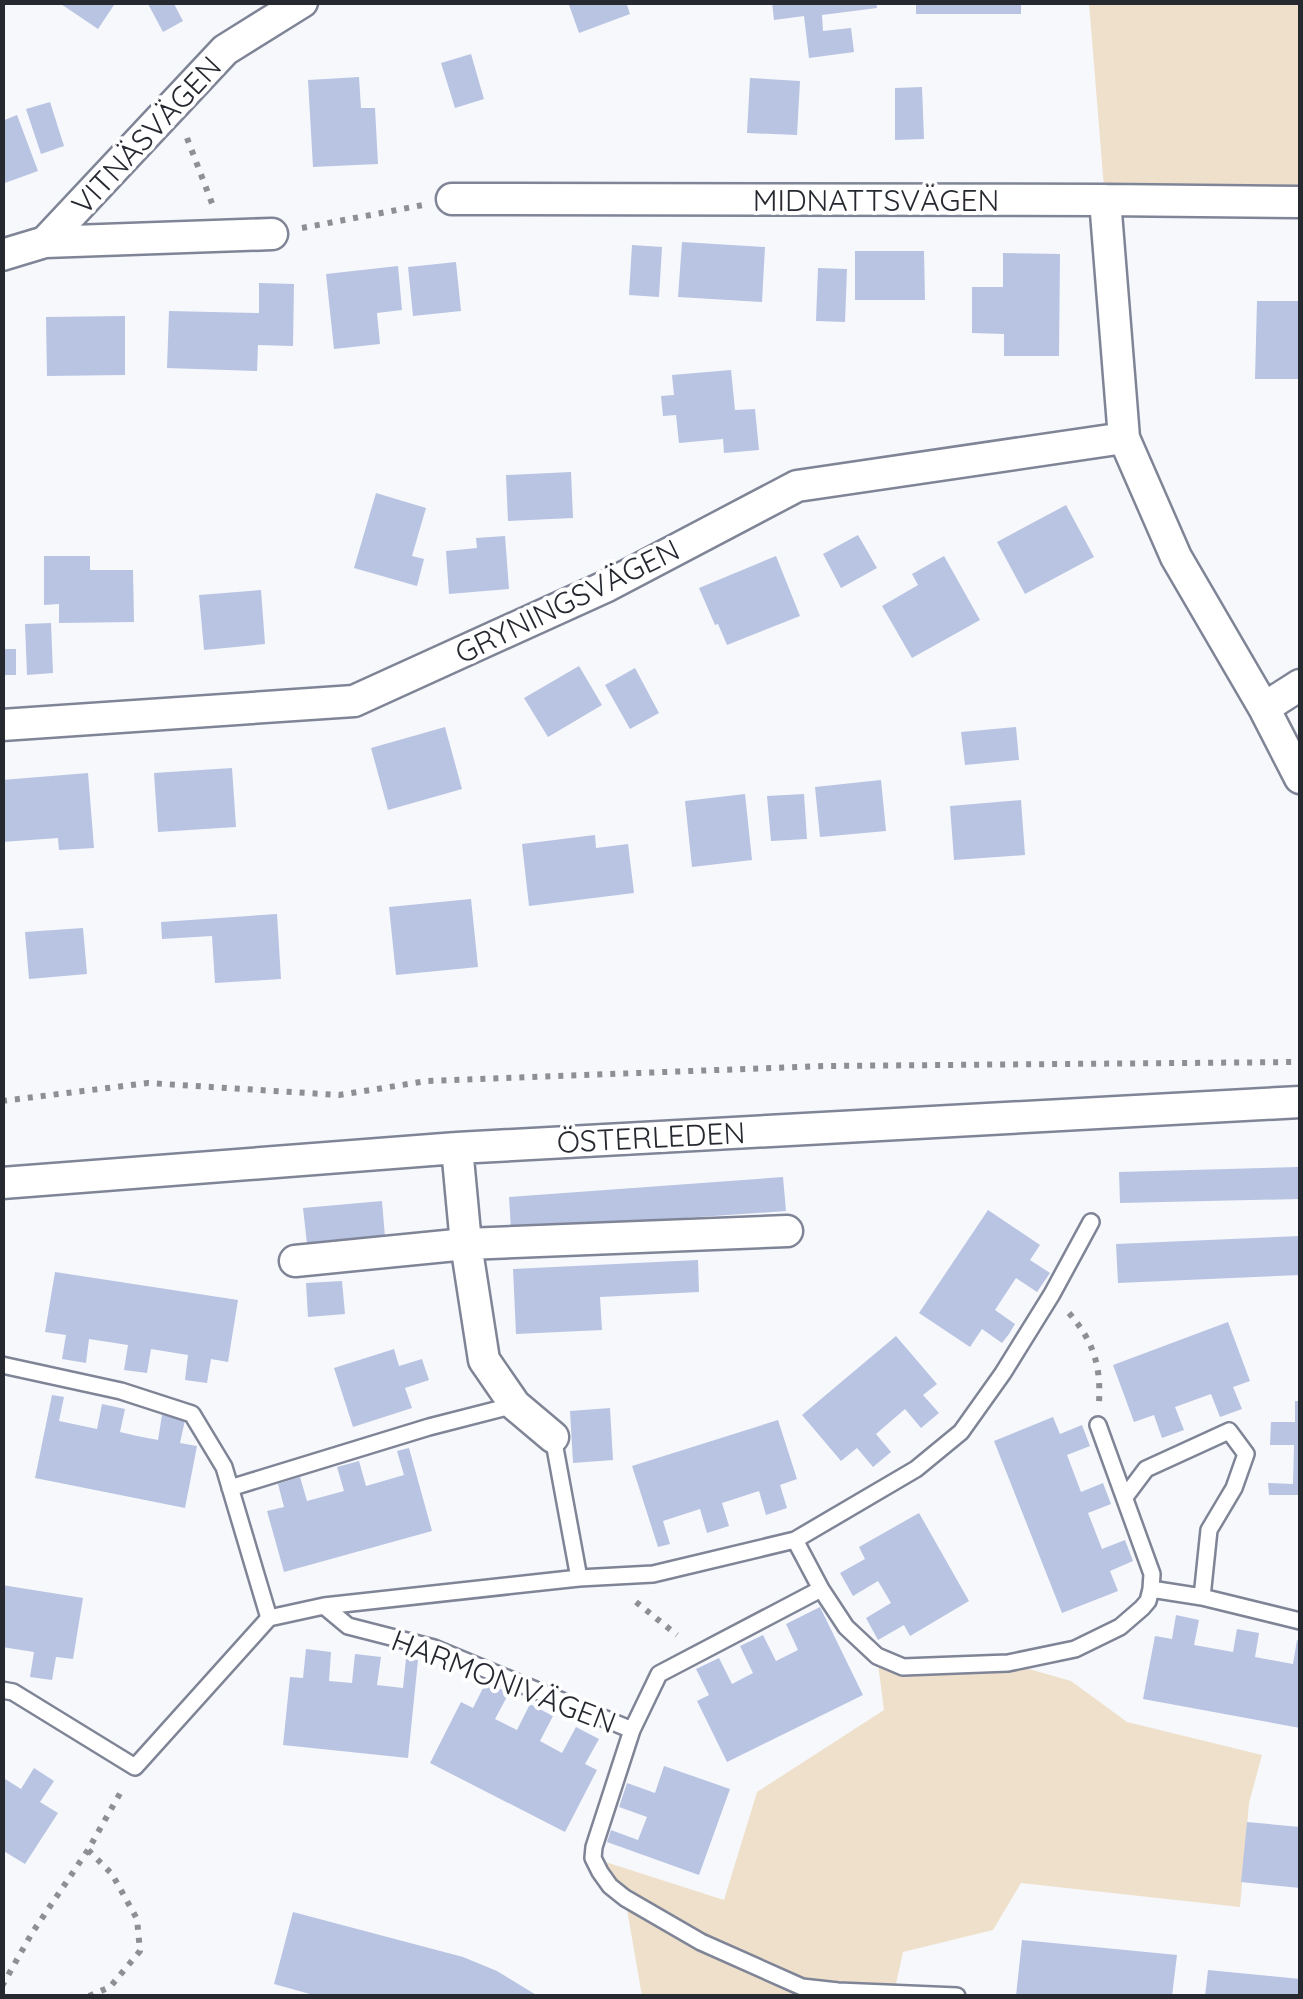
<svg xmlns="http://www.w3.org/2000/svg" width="1303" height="1999" viewBox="0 0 1303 1999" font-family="Quicksand,sans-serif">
	<rect width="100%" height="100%" fill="#f6f8fc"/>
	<!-- green -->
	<path fill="#efe0cb" d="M1089,3H1300V202L1105,200Z
		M877,1656L903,1667L1008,1663L1071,1681L1127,1722L1262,1755L1249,1803L1240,1907L1021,1883L993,1930L903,1952L894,1993L864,1996H642L625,1898L593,1858L724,1900L757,1792L884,1710Z"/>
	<!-- building -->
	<path fill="#b9c4e3" d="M58,2H116L98,29Z
		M147,2H173L183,21L163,32Z
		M568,2H626L630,14L579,33Z
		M772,2H876L877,8L822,15L823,31L851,28L854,52L809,58L804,16L774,20Z
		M916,2H1021V14H916Z
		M471,54L484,99L455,108L441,63Z
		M359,77L361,108H375L378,164L313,167L308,80Z
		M750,78L800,81L797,135L747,133Z
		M922,87L924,139L895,140V88Z
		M50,102L64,146L41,154L26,109Z
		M17,115L38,171L2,184V121Z
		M682,242L765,247L762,302L678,297Z
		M632,245L662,247L659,297L629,295Z
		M855,251H924L925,300H855Z
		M1003,253L1060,254L1059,356H1004V334L972,333V287H1003Z
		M456,262L461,311L413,316L408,267Z
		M398,266L402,310L377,313L380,344L334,349L326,274Z
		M818,268L847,269L845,322L816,321Z
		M259,283L294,284L293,346L258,345L257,371L167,368L169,311L259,313Z
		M1257,301H1300V379H1255Z
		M125,316V375L47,376L46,317Z
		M731,370L735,410L755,409L759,450L724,453L723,439L679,443L676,415L663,416L661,396L674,395L672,375Z
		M571,472L573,518L508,521L506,475Z
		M376,493L426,508L412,556L424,559L417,586L354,568Z
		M1066,505L1094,557L1025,594L997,542Z
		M858,535L877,568L841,588L823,554Z
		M505,536L509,589L449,594L446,551L477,548L476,538Z
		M44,556H90V570H133L134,622L59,623V604L44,605Z
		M776,556L800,616L727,645L718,624L715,625L699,588Z
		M944,556L980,620L912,658L882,606L918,585L912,574Z
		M261,590L265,644L204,650L199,595Z
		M51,623L53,673L27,675L25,624Z
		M2,649H16V675H2Z
		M579,666L602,705L548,737L524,698Z
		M635,668L659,713L630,729L605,685Z
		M445,727L462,789L388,810L371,748Z
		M1016,727L1019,760L965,765L961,732Z
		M232,768L236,827L158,832L154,773Z
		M88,773L94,848L59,850L58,838L2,842V780Z
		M881,780L886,831L820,837L815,787Z
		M745,794L752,860L692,867L685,801Z
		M804,794L807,839L771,841L767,796Z
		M1021,800L1025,855L954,860L950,806Z
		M595,835L596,848L628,844L634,893L529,906L522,844Z
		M471,899L478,967L396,975L389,907Z
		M277,914L281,979L215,983L212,936L162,939L161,922Z
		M83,928L87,974L29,979L25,932Z
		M1298,1167L1299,1199L1120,1203L1119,1172Z
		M783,1177L786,1211L511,1230L509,1197Z
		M382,1201L385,1237L307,1244L303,1208Z
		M988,1210L1040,1245L1030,1260L1050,1273L1037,1292L1016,1278L995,1310L1015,1324L1009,1334L1002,1343L982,1329L970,1347L919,1313Z
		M1300,1236V1275L1118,1283L1116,1244Z
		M698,1260L699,1292L600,1297L602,1330L516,1334L513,1269Z
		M55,1272L238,1300L228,1362L211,1359L207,1383L185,1380L188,1355L151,1349L147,1373L124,1370L128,1345L89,1339L86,1363L62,1359L66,1335L45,1332Z
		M342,1281L345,1314L308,1317L306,1283Z
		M1228,1322L1250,1381L1233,1387L1242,1409L1220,1417L1211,1394L1175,1407L1184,1430L1162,1438L1154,1415L1134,1422L1113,1365Z
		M896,1336L937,1384L923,1395L939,1413L921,1428L905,1409L876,1434L891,1452L873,1467L857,1448L841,1461L802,1415Z
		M394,1349L399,1366L422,1359L429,1380L405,1388L412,1408L353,1427L334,1368Z
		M52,1395L64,1397L59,1421L97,1429L102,1404L125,1409L120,1432L137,1436L158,1440L162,1415L185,1420L180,1443L197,1446L185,1508L35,1478Z
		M1295,1401H1300V1495H1269L1268,1483L1293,1484L1294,1445H1270L1271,1422H1295Z
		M610,1408L613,1460L573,1463L570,1411Z
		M1053,1417L1060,1434L1082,1425L1090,1446L1067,1455L1081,1492L1103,1483L1111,1504L1088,1513L1102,1549L1125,1540L1133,1561L1110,1571L1118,1591L1062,1613L994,1441Z
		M778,1420L797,1479L780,1485L787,1508L766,1515L759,1491L722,1503L729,1526L707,1533L700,1509L663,1521L670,1544L658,1547L632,1466Z
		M409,1448L432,1531L284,1572L267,1511L284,1507L278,1484L300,1477L307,1501L344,1491L337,1467L359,1461L366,1486L404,1475L397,1451Z
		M919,1513L969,1601L910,1636L904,1625L878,1640L866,1618L891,1603L878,1581L853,1596L840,1573L865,1559L859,1547Z
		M2,1585L83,1598L73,1659L56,1657L52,1680L30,1677L34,1652L2,1647Z
		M820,1607L863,1695L727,1762L697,1701L709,1695L696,1669L719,1658L732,1684L753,1673L740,1646L763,1635L776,1661L798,1650L786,1624Z
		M1176,1615L1199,1620L1194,1645L1233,1652L1237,1629L1259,1633L1255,1657L1293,1664L1297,1640L1300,1641V1728L1143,1699L1155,1636L1172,1639Z
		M306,1649L331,1652L329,1681L341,1682L352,1683L355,1654L381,1657L377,1685L403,1688L406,1659L418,1660L408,1758L283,1745L290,1677L303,1678Z
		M486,1682L509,1693L495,1719L517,1730L530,1704L553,1716L540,1741L562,1753L576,1727L599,1739L585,1764L597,1770L565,1832L430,1763L461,1702L473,1708Z
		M664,1766L730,1789L699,1875L607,1842L611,1830L638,1840L647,1817L619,1807L627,1783L655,1793Z
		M34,1768L54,1781L40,1802L58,1813L25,1864L2,1850V1777L21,1789Z
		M1247,1822L1300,1827V1888L1241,1882Z
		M293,1912L463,1957L497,1971L538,1996H317L274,1984Z
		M1022,1940L1177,1955L1172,1996H1016Z
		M1208,1970L1300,1979V1996H1205Z"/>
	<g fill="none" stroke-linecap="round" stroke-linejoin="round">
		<!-- service casing -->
		<g stroke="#7f8596" stroke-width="20">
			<path id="service" d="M1091,1222L1052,1294L1003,1373L961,1432L916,1469L795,1540L821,1589L846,1627L877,1656L903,1667L1008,1663L1075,1649L1120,1627L1142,1608L1148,1601L1151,1589L1152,1574L1098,1425
				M2,1365L121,1391L192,1414L224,1467L269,1618L135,1767L13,1692L2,1690
				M553,1437L579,1578
				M230,1488L429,1427L515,1405
				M1125,1497L1146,1469L1229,1431L1246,1454L1234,1488L1209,1530L1202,1597L1300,1621
				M821,1589L659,1674L632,1730L594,1847L593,1858L600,1872L610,1886L625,1898L701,1942L802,1987L838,1991L957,1996
				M1151,1589L1202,1597
				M269,1618L324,1606
				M632,1730L434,1648L348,1626L324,1606L579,1578L653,1574L795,1540"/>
		</g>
		<!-- minor casing -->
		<g stroke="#7f8596" stroke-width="35">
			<path id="minor" d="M452,199L1105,200L1300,202
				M1105,200L1124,438L1176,557L1264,708L1300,778
				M45,242L225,50L302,2
				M2,255L45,242L272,234
				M1264,708L1300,685
				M2,725L354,701L607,586L797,486L1124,438
				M457,1148L466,1244L484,1360L515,1405L553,1437
				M2,1183L457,1148L1300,1102
				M295,1261L466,1244L787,1231"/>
		</g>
		<!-- path -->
		<path stroke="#8d8f95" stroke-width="6" stroke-dasharray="5 8" stroke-linecap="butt" d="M187,138L213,206
			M302,228L423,205
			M2,1101L148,1083L339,1095L427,1081L823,1066L1300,1062
			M1069,1313C1094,1342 1101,1366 1099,1403
			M636,1602L677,1635
			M2,1986L32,1933L88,1850
			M89,1996L110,1987L140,1951L137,1919L112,1874L88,1850L123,1788"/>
		<!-- service -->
		<use href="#service" stroke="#fff" stroke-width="15"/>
		<!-- minor -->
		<use href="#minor" stroke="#fff" stroke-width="30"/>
	</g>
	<g text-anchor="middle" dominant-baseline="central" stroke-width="8" stroke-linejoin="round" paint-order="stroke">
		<!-- street labels -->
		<g font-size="30" fill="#262930" stroke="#fff">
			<text transform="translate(146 135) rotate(-47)">VITNÄSVÄGEN</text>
			<text x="876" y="200">MIDNATTSVÄGEN</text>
			<text transform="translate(567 601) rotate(-26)">GRYNINGSVÄGEN</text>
			<text transform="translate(651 1137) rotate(-3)">ÖSTERLEDEN</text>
			<text transform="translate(504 1681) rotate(21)">HARMONIVÄGEN</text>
		</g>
	</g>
	<!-- border -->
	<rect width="1303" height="1999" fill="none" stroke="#262930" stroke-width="10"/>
</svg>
